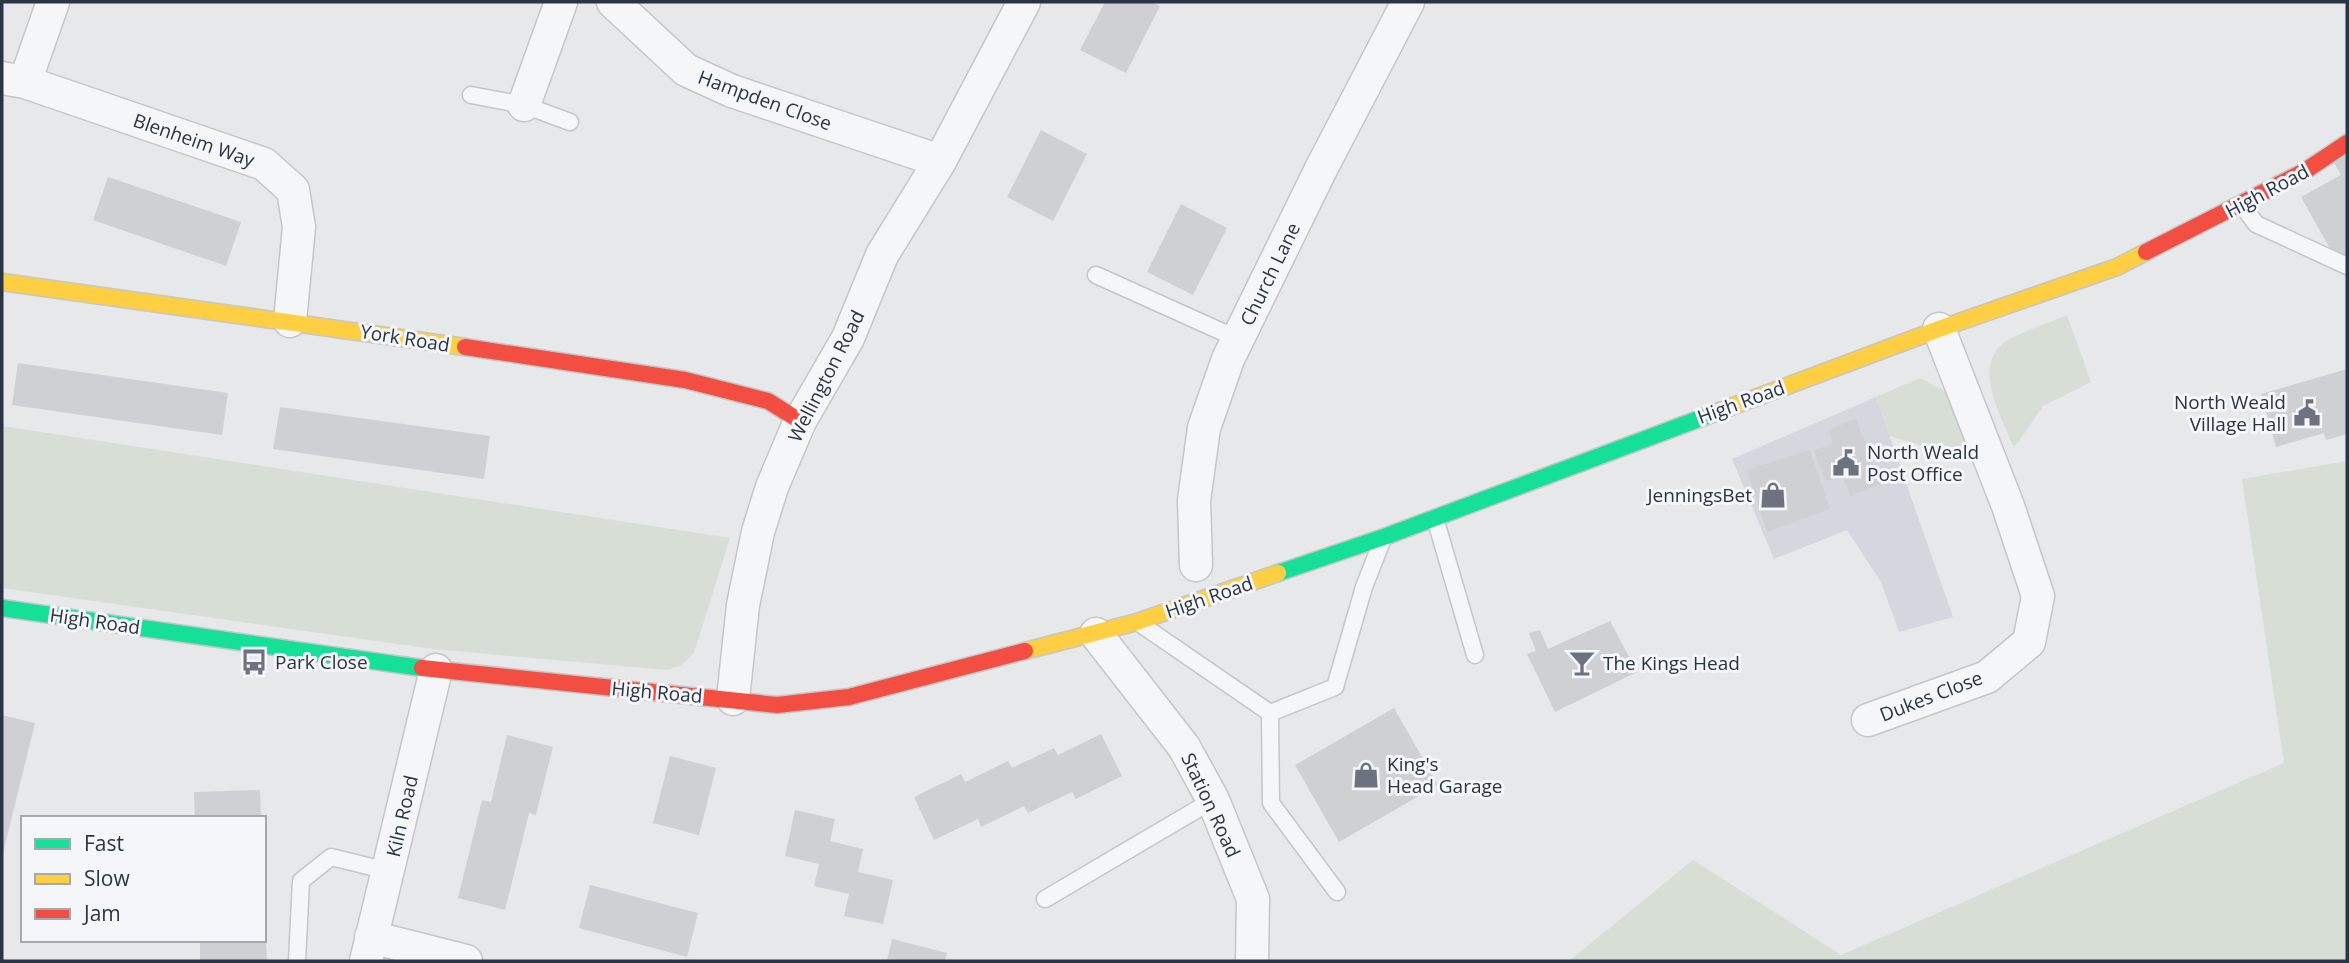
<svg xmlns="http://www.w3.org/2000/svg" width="2349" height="963" viewBox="0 0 2349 963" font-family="'Open Sans',sans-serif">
	<rect width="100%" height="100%" fill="#e6e8ea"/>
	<!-- built -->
	<path fill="#d4d7dd" d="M1876,397L1953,617L1899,632L1881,582L1847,530L1774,559L1732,459Z"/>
	<!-- green -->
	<path fill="#d6ded6" d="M2067,315L2091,382L2043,406L2017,444L2013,446C2002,417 1973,370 2002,344C2010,336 2054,321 2067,315Z
		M1920,378L1946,392L1977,463L1890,436L1876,397Z
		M2,426L730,538L694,653L682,665L667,670L433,649L2,588Z
		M2347,461V961H1569L1693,860L1841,955L2284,763L2242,479Z"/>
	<!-- building -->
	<path fill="#ced0d3" d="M1105,2H1152L1160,6L1126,73L1080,50Z
		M1041,130L1087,154L1053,221L1007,197Z
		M2347,151V255L2337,261L2301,197L2341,175L2332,159Z
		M108,177L241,222L226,266L93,220Z
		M1181,204L1227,228L1193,295L1147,272Z
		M18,363L228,393L222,435L12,405Z
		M2347,369V434L2326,440L2324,433L2276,447L2261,394Z
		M280,407L490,436L484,479L273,449Z
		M1856,419L1881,484L1850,496L1842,475L1826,481L1814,451L1833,443L1828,430Z
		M1810,450L1830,509L1767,532L1747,470Z
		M1610,621L1637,672L1555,712L1527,654L1536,651L1529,633L1540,630L1548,649Z
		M1394,708L1438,785L1339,842L1295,765Z
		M2,715L35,723L3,853H2Z
		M1101,734L1122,776L1076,799L1072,792L1028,813L1024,806L981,827L978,819L934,840L914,797L961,774L965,782L1008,761L1012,768L1054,748L1058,755Z
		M507,735L553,747L536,815L529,813L505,910L458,898L482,800L491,802Z
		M670,756L716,768L699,835L653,823Z
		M260,790L261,818H195L194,792Z
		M795,810L835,819L830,841L863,849L858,872L893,880L883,924L844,916L849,894L814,886L819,864L785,856Z
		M590,885L698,913L687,957L579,928Z
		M892,939L947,953L945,961H887Z
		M200,940H266L267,961H200Z"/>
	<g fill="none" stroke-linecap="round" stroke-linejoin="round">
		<!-- lane casing -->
		<g stroke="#c4c6c8" stroke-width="19">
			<path id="lane" d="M471,95L524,105L570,122
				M2242,205L2256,224L2347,266
				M1096,275L1238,339
				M1435,518L1475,655
				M1139,623L1270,713L1335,687L1364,587L1382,541
				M1270,713L1271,803L1337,892
				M1045,899L1213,800
				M297,961L301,881L331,857L388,871"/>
		</g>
		<!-- street casing -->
		<g stroke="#c4c6c8" stroke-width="35">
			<path id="street" d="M613,2L686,70L732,91L940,161
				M2,78L25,82L264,164L293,190L299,227L290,321
				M25,82L53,2
				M524,105L561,2
				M1196,565L1194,500L1204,428L1228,359L1321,169L1408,2
				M1096,634L1184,747L1213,800L1253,899L1252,961
				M733,699L743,605L758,532L772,487L800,421L848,338L882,255L940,161L1024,2
				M1868,720L1987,677L2029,642L2038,596L2008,506L1939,329
				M371,937L466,961
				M366,961L436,670"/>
		</g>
		<!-- fast casing -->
		<g stroke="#c4c6c8" stroke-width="19">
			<path id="fast" d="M1278,573L1384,537L1712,414
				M2,608L422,668"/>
		</g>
		<!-- slow casing -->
		<g stroke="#c4c6c8" stroke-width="19">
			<path id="slow" d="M2,282L465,347
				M1712,414L1939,329L2117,267L2146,252
				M1025,651L1137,622L1278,573"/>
		</g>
		<!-- jam casing -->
		<g stroke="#c4c6c8" stroke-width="19">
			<path id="jam" d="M2146,252L2305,171L2347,143
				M465,347L685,380L768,401L800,421
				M422,668L777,705L849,697L1025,651"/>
		</g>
		<!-- lane -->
		<use href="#lane" stroke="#f5f6f7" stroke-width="16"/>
		<!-- street -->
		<use href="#street" stroke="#f5f6f7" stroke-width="32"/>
		<!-- fast -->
		<use href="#fast" stroke="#16e098" stroke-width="16"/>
		<!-- slow -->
		<use href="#slow" stroke="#ffcf43" stroke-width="16"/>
		<!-- jam -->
		<use href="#jam" stroke="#f24e42" stroke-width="16"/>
	</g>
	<!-- icons -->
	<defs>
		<g id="civic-bare" transform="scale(2.1)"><path d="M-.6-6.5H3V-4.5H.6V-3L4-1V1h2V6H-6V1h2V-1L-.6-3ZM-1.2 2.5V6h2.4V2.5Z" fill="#6c737f" stroke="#f4f6f9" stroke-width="2.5" paint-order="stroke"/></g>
		<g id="shop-bare" transform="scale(2.1)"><path d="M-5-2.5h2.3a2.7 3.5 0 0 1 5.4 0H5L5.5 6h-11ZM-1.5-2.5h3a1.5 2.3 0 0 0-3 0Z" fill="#6c737f" stroke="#f4f6f9" stroke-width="2.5" paint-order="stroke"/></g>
		<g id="bus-bare" transform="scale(2.1)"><path d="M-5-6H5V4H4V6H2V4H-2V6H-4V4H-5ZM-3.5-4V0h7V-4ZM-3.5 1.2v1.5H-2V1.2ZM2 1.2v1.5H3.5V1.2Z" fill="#6c737f" stroke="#f4f6f9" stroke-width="2.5" paint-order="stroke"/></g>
		<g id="bar-bare" transform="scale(2.1)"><path d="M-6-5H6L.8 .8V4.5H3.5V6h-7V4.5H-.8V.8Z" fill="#6c737f" stroke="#f4f6f9" stroke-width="2.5" paint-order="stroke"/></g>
	</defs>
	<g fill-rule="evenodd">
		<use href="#civic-bare" x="2307" y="413"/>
		<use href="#civic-bare" x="1846" y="463"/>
		<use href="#shop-bare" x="1773" y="495"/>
		<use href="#bus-bare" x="254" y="662"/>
		<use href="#bar-bare" x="1582" y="663"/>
		<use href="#shop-bare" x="1366" y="775"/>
	</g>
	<g text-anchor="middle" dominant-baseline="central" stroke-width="6" stroke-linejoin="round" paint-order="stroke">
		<!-- street labels -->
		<g font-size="19" fill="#2b3445" stroke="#f4f6f9">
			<text transform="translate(765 100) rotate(20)">Hampden Close</text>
			<text transform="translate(194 140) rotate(19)">Blenheim Way</text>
			<text transform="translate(2267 191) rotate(-28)">High Road</text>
			<text transform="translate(1270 274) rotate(-64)">Church Lane</text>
			<text transform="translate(405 338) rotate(9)">York Road</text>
			<text transform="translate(826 376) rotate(-63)">Wellington Road</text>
			<text transform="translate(1741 402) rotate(-20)">High Road</text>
			<text transform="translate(1209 597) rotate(-19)">High Road</text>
			<text transform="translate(95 621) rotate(8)">High Road</text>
			<text transform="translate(657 692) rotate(5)">High Road</text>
			<text transform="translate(1931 696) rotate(-21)">Dukes Close</text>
			<text transform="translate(1211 805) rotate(65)">Station Road</text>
			<text transform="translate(402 816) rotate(-77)">Kiln Road</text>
		</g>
		<!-- poi labels -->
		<g font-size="19" fill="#2b3445" stroke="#f4f6f9" text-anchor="start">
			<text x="2286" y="402" text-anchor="end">North Weald<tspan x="2286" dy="22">Village Hall</tspan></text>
			<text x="1867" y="452">North Weald<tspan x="1867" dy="22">Post Office</tspan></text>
			<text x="1752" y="495" text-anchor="end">JenningsBet</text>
			<text x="275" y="662">Park Close</text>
			<text x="1603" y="663">The Kings Head</text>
			<text x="1387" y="764">King's<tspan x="1387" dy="22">Head Garage</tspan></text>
		</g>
	</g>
	<!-- border -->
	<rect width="2349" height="963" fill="none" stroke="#2b3445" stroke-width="7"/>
	<!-- legend -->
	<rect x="21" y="816" width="245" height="126" fill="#f4f6f9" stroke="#a4a8b1" stroke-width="2"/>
	<rect x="35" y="839" width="35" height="10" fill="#16e098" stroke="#a4a8b1" stroke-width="2"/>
	<text x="84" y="851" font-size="21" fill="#2b3445">Fast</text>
	<rect x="35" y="874" width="35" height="10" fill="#ffcf43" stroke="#a4a8b1" stroke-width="2"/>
	<text x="84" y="886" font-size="21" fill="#2b3445">Slow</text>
	<rect x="35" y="909" width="35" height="10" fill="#f24e42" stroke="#a4a8b1" stroke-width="2"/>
	<text x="84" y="921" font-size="21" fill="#2b3445">Jam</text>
</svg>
